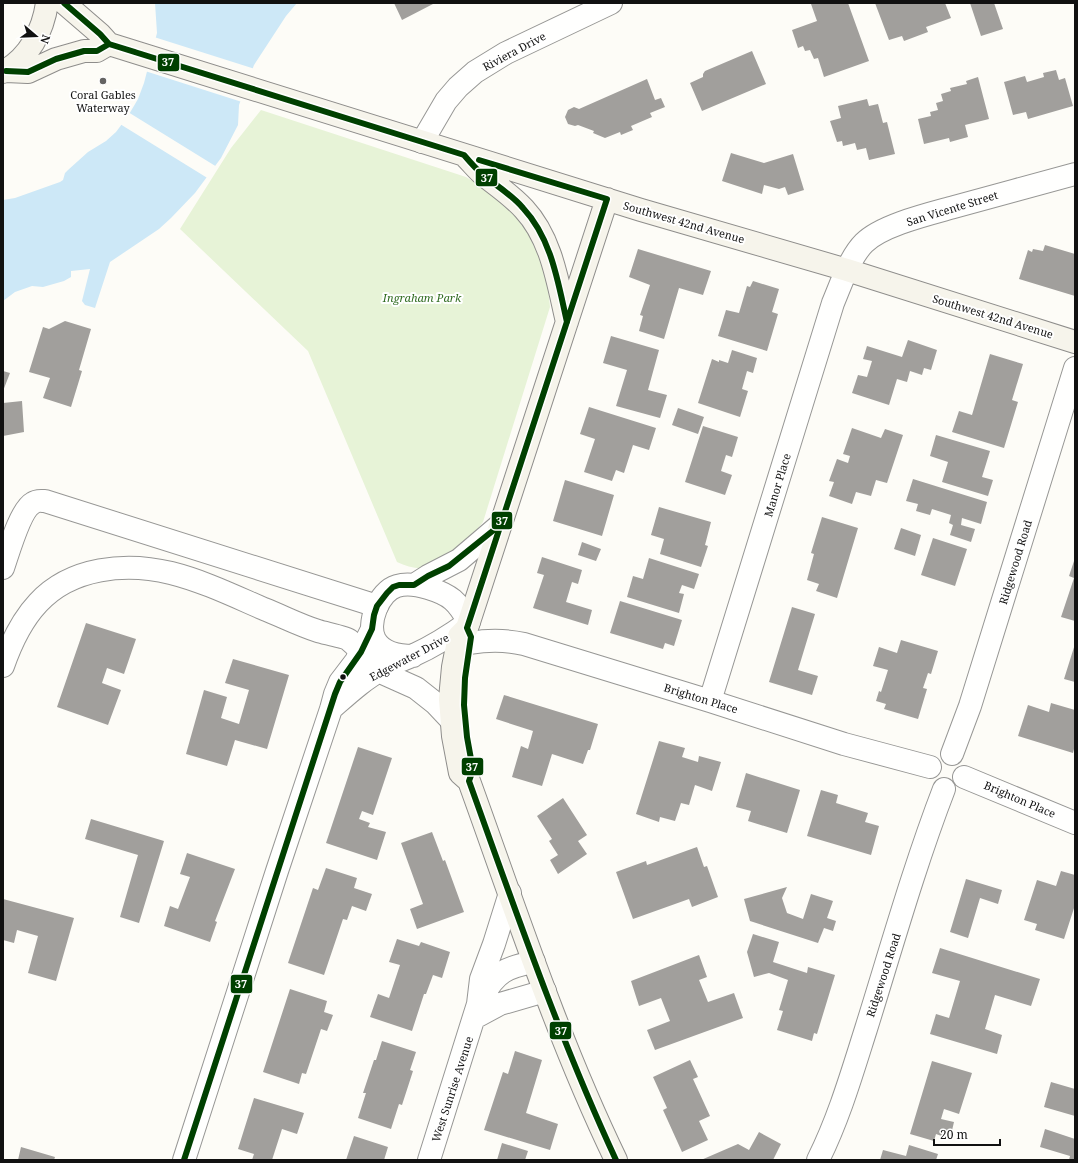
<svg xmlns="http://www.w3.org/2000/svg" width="1078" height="1163" viewBox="0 0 1078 1163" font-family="'Noto Serif',serif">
	<rect width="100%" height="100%" fill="#fdfcf7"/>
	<!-- green -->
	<path fill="#e7f3d7" d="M261,110L466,177L499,197L535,237L547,278L550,307L483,522C469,540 458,549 438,561C434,564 430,567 425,568C415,569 406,566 397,562L308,351L180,229L231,148Z"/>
	<!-- water -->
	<path fill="#cde8f7" d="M155,3H297L286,16L254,65L239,105L238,125L221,158L195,193L171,218L159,229L110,262L95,308L85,305L82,301L90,269L71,271V277L64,281L43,287L32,286L15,292L3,301V200L15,198L60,182L63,180L65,173L68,170L88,152L106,141L116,132L128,116L138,99L144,83L157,33Z"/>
	<!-- pier -->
	<path fill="#fdfcf7" d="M154,37L255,69L242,102L145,71Z
		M128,112L217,167L209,179L120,124Z"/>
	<!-- building -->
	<path fill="#a19f9c" d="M394,3H432L433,4L402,20Z
		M812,3H848L869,61L824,77L818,58L814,59L810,50L805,51L803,46L798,48L792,30L817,21L811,4Z
		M875,3H945L951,18L926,27L928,32L904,41L902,36L889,40Z
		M970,3H994L1003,29L981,36Z
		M752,51L766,84L702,111L690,83L703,77V74L705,71Z
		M1056,70L1059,80L1065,78L1073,106L1028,119L1026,112L1013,115L1004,82L1025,76L1027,82L1044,77L1043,73Z
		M978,77L989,119L965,125L968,137L950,142L949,138L924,144L918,119L931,116L930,112L938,110L936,103L943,101L941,94L951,91L950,88L967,84L966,81Z
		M647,79L655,100L661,98L665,107L650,113L652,117L631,126L633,130L621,135L620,132L605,138L593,133L594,131L578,125L575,126L568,124L565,117L568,110L574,107L579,109Z
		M867,99L869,106L878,104L883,123L887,122L895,154L869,160L866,148L857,150L855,143L843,146L842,141L837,142L830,121L841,118L838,106Z
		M731,153L764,163L793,154L804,190L788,195L785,187L779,189L764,185L762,194L722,181Z
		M1045,245L1075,254V296L1019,279L1028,250L1032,252L1033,249L1043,251Z
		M638,249L711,271L703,295L679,288L664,339L639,331L643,316L640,315L650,285L629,277Z
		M753,281L779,289L772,312L778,314L767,351L718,336L726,310L739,313L747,286L750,287Z
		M65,321L91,329L79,370L82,371L71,407L43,398L50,378L29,372L43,327L49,329Z
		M611,336L659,350L648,390L667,395L660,418L616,406L627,370L603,363Z
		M908,340L937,350L931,370L924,368L922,375L910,371L907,382L897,379L889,405L852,393L858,375L867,377L872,361L863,359L867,346L902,357Z
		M732,350L757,358L753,373L747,371L742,389L748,391L740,417L698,403L712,359L719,362V360L728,363Z
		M990,354L1023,364L1012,400L1018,402L1004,448L952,432L959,411L972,415Z
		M3,371L10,373L3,391Z
		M22,401L24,432L3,436V403Z
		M589,407L656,428L649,450L633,445L624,473L616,470L612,481L584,472L595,439L580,434Z
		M678,408L704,417L698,434L672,425Z
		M703,426L738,437L732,457L726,455L721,471L732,475L725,495L685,482Z
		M852,428L881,438L885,429L903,435L887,483L876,480L871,496L856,492L852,504L829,496L834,482L829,481L837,459L848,463L850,456L843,454Z
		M936,435L990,451L982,477L993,480L988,496L942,482L948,462L930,456Z
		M913,479L987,502L981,524L962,518L961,525L975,529L971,542L950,535L953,525L949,523L951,515L932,509L930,515L916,511L918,504L906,501Z
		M565,480L614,495L602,536L553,521Z
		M659,507L711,522L705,545L708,546L701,567L660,554L664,539L651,535Z
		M822,517L858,528L837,598L816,591L819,584L807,580L814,554L811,553Z
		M901,528L921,535L915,556L894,549Z
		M933,538L967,549L955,586L921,575Z
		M582,542L601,549L596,561L578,555Z
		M542,557L582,570L578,584L572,582L566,602L592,610L588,625L533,608L544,575L537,573Z
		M649,558L699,574L694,589L682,585L679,593L684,594L679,613L627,597L633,576L643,579Z
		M1074,561L1075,562V621L1061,617L1074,578L1069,576Z
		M620,601L682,620L674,646L665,643L663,649L610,633Z
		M792,607L815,614L798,670L818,676L812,695L769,682Z
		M86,623L136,639L124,674L107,668L102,683L121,690L108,725L57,707Z
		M901,640L938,651L931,674L928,673L923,688L927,689L918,719L884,709L886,704L876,701L879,691L881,692L888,670L873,666L879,647L897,653Z
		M1075,644V682L1064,679Z
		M233,659L289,675L267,749L235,740L227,766L186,754L204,690L227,697L221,718L239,724L249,690L225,683Z
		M504,695L598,724L590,750H588L583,764L552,754L542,786L512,777L521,746L528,749L533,731L496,719Z
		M1051,703L1075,710V745L1073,753L1018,736L1028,705L1049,712Z
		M659,741L685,748L682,757L698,762L699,756L721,762L712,791L695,785L689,805L681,803L675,821L660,817L659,822L636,814Z
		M358,747L392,758L373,815L362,811L359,819L370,823L368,827L386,832L377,860L326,843Z
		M746,773L800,790L787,833L748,821L751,811L736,807Z
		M821,790L838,795L836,803L868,813L865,822L879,826L871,855L807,836Z
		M563,798L587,835L578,841L587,854L558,874L550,860L558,855L549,841L552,839L537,816Z
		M91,819L164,841L139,923L120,917L138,855L85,839Z
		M432,832L443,861L445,860L464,912L417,929L410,909L423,904L401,843Z
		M697,847L704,867L707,866L718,897L692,907L689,899L633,919L616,872L646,861L647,865Z
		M187,853L235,869L215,921L217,922L210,942L164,926L170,906L178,909L190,877L180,874Z
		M326,868L357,878L354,888L372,894L366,911L352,906L347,920L343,919L324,975L288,963L313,888L318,890Z
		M1061,871L1075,875V905L1064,939L1035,930L1037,924L1024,920L1037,880L1056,886Z
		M966,879L1002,890L998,904L980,898L968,938L950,932Z
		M787,887L782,898L787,913L803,919L811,894L833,901L827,918L836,921L833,931L824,928L818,943L750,921L744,899Z
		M3,899L74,918L56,981L28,973L38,936L17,930L14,943L3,940Z
		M753,934L779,942L773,962L807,973L808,967L835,975L817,1034L814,1033L812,1041L777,1030L783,1011L779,1010L788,980L769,973L754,977L747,952Z
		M397,939L419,946L421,942L450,952L442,978L433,975L426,994H424L412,1031L370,1017L378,994L389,998L400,965L389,962Z
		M940,948L1040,979L1031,1006L995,995L985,1029L1002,1035L997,1054L930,1034L936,1014L949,1018L960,981L932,973Z
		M699,955L707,977L699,980L708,1002L734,993L743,1018L655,1050L647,1030L670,1021L661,998L639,1006L631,981Z
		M290,989L327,1001L324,1012L333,1015L327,1031L321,1029L306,1074L302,1073L299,1084L263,1072Z
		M382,1041L416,1052L410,1070L413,1071L402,1105L399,1104L391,1129L358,1118L366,1093H363L374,1060H376Z
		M515,1051L542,1060L526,1113L558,1124L550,1150L484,1130L503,1072L508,1074Z
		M690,1060L698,1077L693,1079L710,1116L699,1121L708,1140L682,1152L663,1110L667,1108L653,1077Z
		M932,1061L972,1073L959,1114L944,1109L941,1119L954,1122L950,1139L936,1134L934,1141L910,1134Z
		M1051,1082L1075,1089V1116L1044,1107Z
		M254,1098L304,1113L297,1134L282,1129L272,1160H252L254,1154L238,1149Z
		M1045,1129L1075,1139V1160H1069L1070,1156L1040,1147Z
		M759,1132L781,1144L773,1160H701L738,1144L749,1150Z
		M354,1136L388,1147L384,1160H346Z
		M502,1143L528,1151L525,1160H497Z
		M909,1145L938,1154L936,1160H880L883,1150L906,1156Z
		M21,1147L55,1157L54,1160H18Z"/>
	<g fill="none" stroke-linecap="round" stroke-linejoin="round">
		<!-- minor casing -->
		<g stroke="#979795" stroke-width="24">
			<path id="minor" d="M3,568C8,554 20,510 33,503C37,500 41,501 45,501L377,606
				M470,643C488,640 506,640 524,644L710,701L844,744L930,767
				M3,666C11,643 22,620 38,603C71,567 126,562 171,573C203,581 234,596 264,609C282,616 299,625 318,631C324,633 345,637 349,640C360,649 369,661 378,671
				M710,701L833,303C841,284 850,257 864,243C882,225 929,214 954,207C994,196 1035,185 1075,174
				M952,754L970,706L1075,368
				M964,777L1075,823
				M483,996C496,972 507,967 534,962
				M474,1018L500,1004L545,991
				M429,1160L478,1004L481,979L494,944L510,893
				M818,1160C839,1118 852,1073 866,1029C891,949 914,867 944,789"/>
		</g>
		<!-- tertiary casing -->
		<g stroke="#979795" stroke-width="24">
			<path id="tertiary" d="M422,142L446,101L458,87L475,72L506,53L611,3
				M414,585L428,576L459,560L500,525
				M378,671L416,688L435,703L451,720
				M332,708C348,694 364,679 383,669C392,663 404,660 414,655C434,646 451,635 469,622C457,601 451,595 428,588C418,585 407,583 397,586C379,591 366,624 375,640C382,653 399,656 413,656
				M184,1160L277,871L331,709L335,694L340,682L356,661L372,629"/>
		</g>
		<!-- secondary casing -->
		<g stroke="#8e8d8b" stroke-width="24">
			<path id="secondary" d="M64,3L100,34L109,44L641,210L847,270L1075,342
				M6,71L28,72L56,59L84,51H97L109,44
				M3,72C29,58 43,31 47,3
				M466,157C473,164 479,172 486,177C499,187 512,196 524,209C552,239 558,284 567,322
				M467,628L459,636L453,667L450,699L453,736L460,773L469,781C515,908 557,1038 616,1160
				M467,628L607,199"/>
		</g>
		<!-- minor -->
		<use href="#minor" stroke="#fffffe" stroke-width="22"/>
		<!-- tertiary -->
		<use href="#tertiary" stroke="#fffffe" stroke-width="22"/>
		<!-- secondary -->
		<use href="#secondary" stroke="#f6f4eb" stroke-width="22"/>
		<!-- bus-1 casing -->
		<g stroke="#fff" stroke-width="9">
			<path id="bus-1" d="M64,3L100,34L109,44L135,52
				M6,71L28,72L56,59L84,51H97L109,44L464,155C470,162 476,169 483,175C497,186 512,195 523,208C552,239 558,283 567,322
				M479,160L607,199
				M467,628L471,637L465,678L464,705L467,737L473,770L469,781C515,909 559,1037 616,1160
				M467,628L607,199
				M184,1160L335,694L340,682L361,652L372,629L374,615L377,606L387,593L393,587L399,585H414L428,576L449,566L500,525"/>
		</g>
		<!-- bus-1 -->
		<use href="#bus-1" stroke="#004000" stroke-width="6"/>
	</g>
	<!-- markers -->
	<circle fill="#646362" stroke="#fff" stroke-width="1.5" cx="103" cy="81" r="4"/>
	<circle fill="#111" stroke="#fff" stroke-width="1.5" cx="343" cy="677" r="3.5"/>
	<g text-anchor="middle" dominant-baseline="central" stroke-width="4" stroke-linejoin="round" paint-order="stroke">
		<!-- street labels -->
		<g font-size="11" fill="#111" stroke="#fff">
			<text transform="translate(514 51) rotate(-28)">Riviera Drive</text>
			<text transform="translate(952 208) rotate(-17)">San Vicente Street</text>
			<text transform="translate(684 222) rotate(16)">Southwest 42nd Avenue</text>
			<text transform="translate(993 316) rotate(17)">Southwest 42nd Avenue</text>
			<text transform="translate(777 485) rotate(-73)">Manor Place</text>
			<text transform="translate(1015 562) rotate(-73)">Ridgewood Road</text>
			<text transform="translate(409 657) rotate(-28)">Edgewater Drive</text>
			<text transform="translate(701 698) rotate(17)">Brighton Place</text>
			<text transform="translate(1020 799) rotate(23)">Brighton Place</text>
			<text transform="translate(883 975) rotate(-72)">Ridgewood Road</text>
			<text transform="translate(452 1089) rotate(-72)">West Sunrise Avenue</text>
		</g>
		<!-- poi labels -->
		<g font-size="11" fill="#111" stroke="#fff">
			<text x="103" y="94">Coral Gables<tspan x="103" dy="13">Waterway</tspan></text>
		</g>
		<!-- park labels -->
		<g font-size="11" font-style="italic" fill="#2f6b1f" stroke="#fff">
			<text x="422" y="297">Ingraham Park</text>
		</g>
	</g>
	<g stroke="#fff" stroke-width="1.5">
		<rect x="157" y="53" width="23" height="19" rx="4" fill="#004000"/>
		<rect x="475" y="168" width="23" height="19" rx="4" fill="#004000"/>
		<rect x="491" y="511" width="22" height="19" rx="4" fill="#004000"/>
		<rect x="461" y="757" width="23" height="19" rx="4" fill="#004000"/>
		<rect x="230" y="974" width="23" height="20" rx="4" fill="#004000"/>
		<rect x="549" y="1021" width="23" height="19" rx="4" fill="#004000"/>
	</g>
	<g font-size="11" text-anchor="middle" font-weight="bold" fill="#fff">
		<text x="168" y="66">37</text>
		<text x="487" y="182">37</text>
		<text x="502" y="525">37</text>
		<text x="472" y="771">37</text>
		<text x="241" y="988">37</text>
		<text x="561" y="1035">37</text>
	</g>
	<!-- border -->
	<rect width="1078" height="1163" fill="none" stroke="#111111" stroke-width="8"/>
	<!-- north arrow -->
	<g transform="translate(36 36) rotate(109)" stroke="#ffffff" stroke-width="3" paint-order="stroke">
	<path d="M0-3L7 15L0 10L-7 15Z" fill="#111111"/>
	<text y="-6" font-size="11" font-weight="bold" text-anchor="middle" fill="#111111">N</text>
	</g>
	<!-- scale -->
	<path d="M934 1139v6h66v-6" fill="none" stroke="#111111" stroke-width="2"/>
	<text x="940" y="1139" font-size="12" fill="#111111" stroke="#ffffff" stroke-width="3" paint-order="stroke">20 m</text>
</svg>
